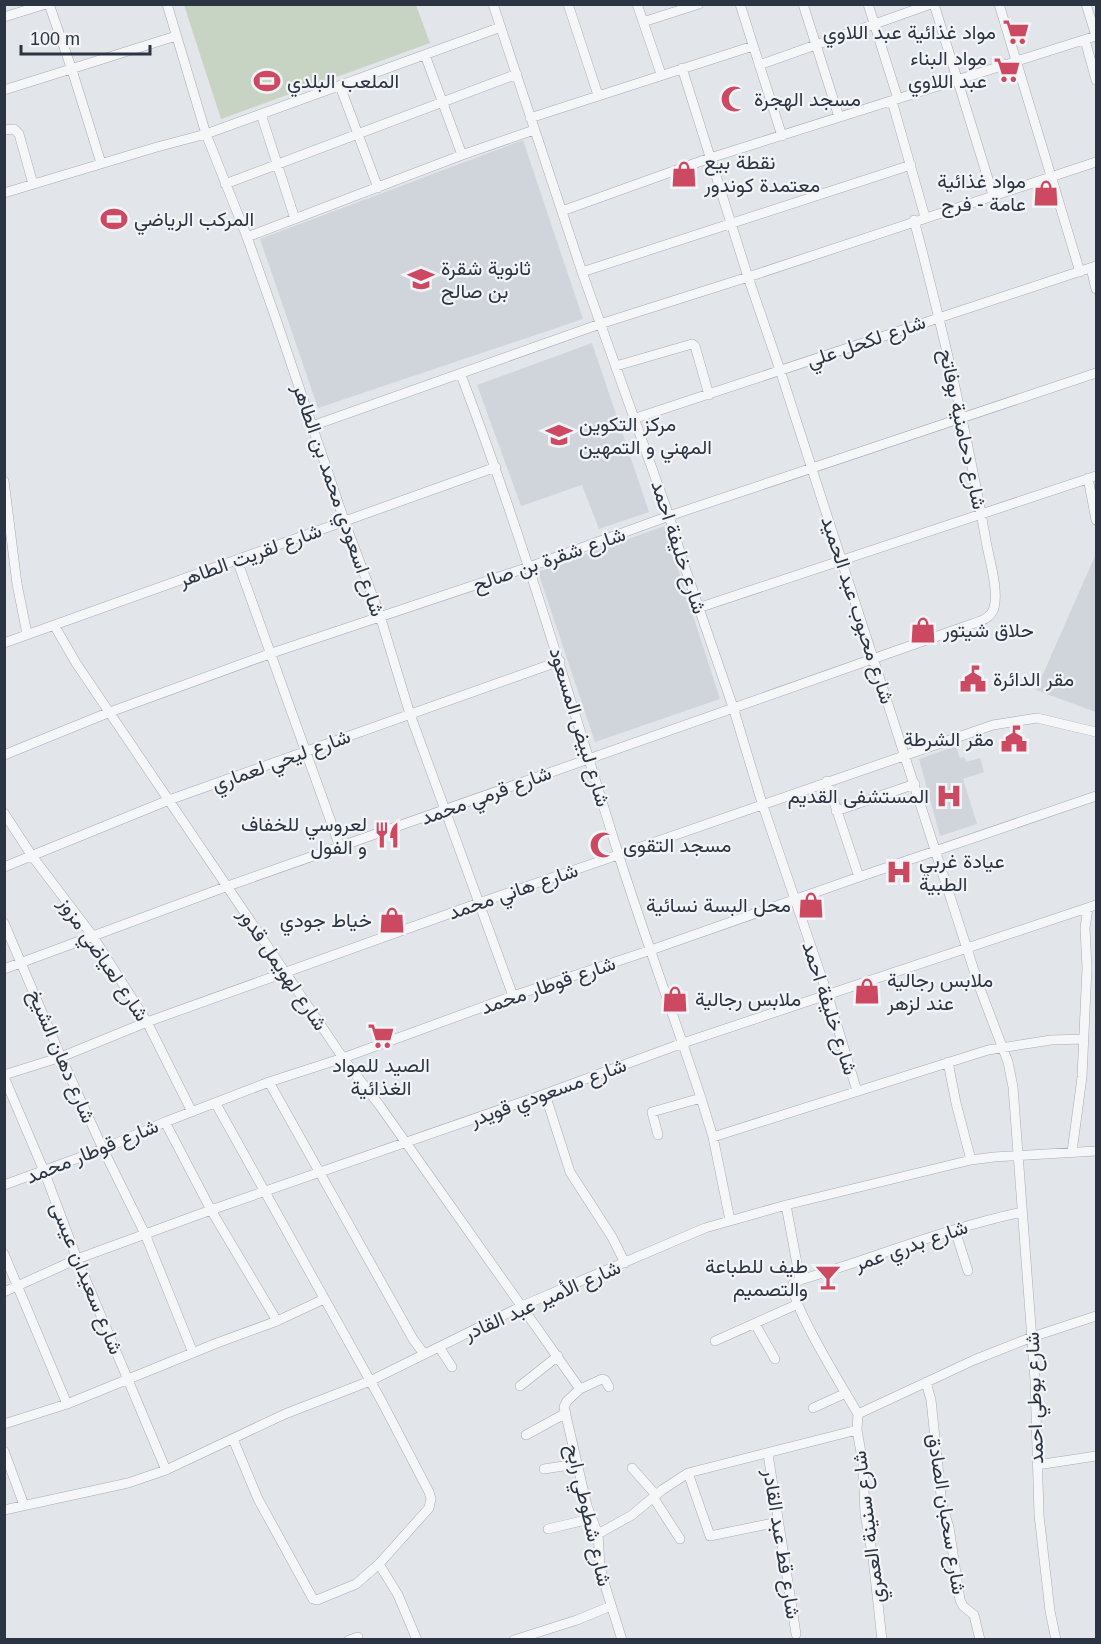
<svg xmlns="http://www.w3.org/2000/svg" width="1101" height="1644" viewBox="0 0 1101 1644" font-family="Helvetica,Vazirmatn,sans-serif">
	<rect width="100%" height="100%" fill="#e2e5ea"/>
	<!-- built -->
	<path fill="#d0d5dc" d="M523,140L583,319L318,408L260,239Z
		M592,343L649,512L599,529L582,485L521,506L477,385Z
		M664,526L720,699L595,742L538,572Z
		M1095,556H1096V712L1036,690Z
		M956,746L960,758L964,757L966,762L980,758L984,772L963,779L977,824L940,836L919,759Z"/>
	<!-- green -->
	<path fill="#c8d4c3" d="M184,5H416L430,43L221,119Z"/>
	<g fill="none" stroke-linecap="round" stroke-linejoin="round">
		<!-- street casing -->
		<g stroke="#a7acb4" stroke-width="10">
			<path id="street" d="M49,4L72,70L101,163
				M167,4L206,134L247,237L277,322L344,520L380,616L410,714L513,996
				M493,4L582,272L669,516L683,562L733,707L762,803L828,996L857,1091
				M568,4L598,95
				M637,4L661,74
				M740,4L782,136
				M803,4L839,117
				M868,4L898,99
				M934,4L993,195
				M999,4L1080,272
				M1086,4L1096,36
				M4,17L46,4
				M643,22L699,4
				M1085,40L1096,80
				M425,55L462,155
				M759,65L931,4
				M682,68L748,277L780,370L979,986L1008,1062L1013,1087L1035,1380L1039,1515L1050,1611L1056,1640
				M340,86L378,188
				M4,90L176,36
				M892,101L925,217
				M261,114L295,219
				M530,118L753,46
				M4,130L14,129L19,134L33,184
				M225,184L517,74
				M4,193L157,147L206,134L501,27
				M562,211L707,159L1096,36
				M247,237L462,155L534,130
				M1091,268L1096,289
				M582,272L911,165
				M616,366L692,344L695,346L709,395
				M461,375C521,532 568,693 618,853C644,935 674,1016 701,1098L713,1137L730,1220
				M636,418L1096,266
				M312,426L600,324L748,277L1096,162
				M1088,478L1096,520
				M4,481L17,584L27,634
				M237,560L340,847
				M698,608L1096,476
				M54,625L76,663L343,1058L380,1106L580,1389L567,1401L564,1407L587,1506L598,1534L600,1566L604,1582L622,1640
				M4,643L496,467
				M4,755L110,712L272,653L529,567L669,516L1096,373
				M827,781L859,877
				M836,811L915,784
				M4,813L32,856L92,935L147,1022L192,1112
				M4,867L169,800L560,661
				M4,923L61,1057L103,1149L145,1234L193,1353
				M4,969L228,886L969,625C978,622 991,619 994,608C999,591 989,558 986,541C967,433 942,326 914,220
				M948,1062L956,1103L971,1160
				M4,1075L61,1057L147,1022L479,903L993,725L1037,718L1096,732
				M4,1077L44,1171L77,1259L166,1470
				M269,1082L413,1339L424,1354
				M545,1094L570,1172L612,1237L625,1263
				M216,1104L382,1402L429,1492L431,1499L429,1508L379,1564L356,1584L317,1600L313,1599L258,1499L233,1439
				M165,1122L211,1210L277,1321
				M658,1135L652,1112L701,1098
				M713,1137L988,1050L1051,1040L1084,1039
				M1072,1152L1082,1077L1087,968L1085,928L1088,908
				M4,1185L103,1149L165,1122L269,1082L343,1058L513,996L651,950L859,877L1096,796
				M786,1205L800,1280L793,1284C789,1302 846,1393 858,1414
				M955,1230L968,1271
				M4,1254L67,1404
				M800,1280C874,1258 947,1228 1022,1212
				M4,1292L77,1259L211,1210L545,1094L683,1043L1096,905
				M755,1324L775,1359
				M715,1341L798,1304
				M439,1347L452,1367
				M926,1382L931,1400L942,1505L949,1527L960,1600L963,1606L974,1615L980,1640
				M520,1386L558,1356
				M580,1389L602,1379L605,1380L609,1387
				M813,1408L846,1393
				M858,1414L974,1360L1032,1337L1096,1316
				M858,1414L857,1430L863,1464L865,1514L873,1558L882,1640
				M4,1424L67,1404L217,1343L277,1321L324,1299
				M526,1435L566,1413
				M4,1451L24,1505
				M768,1454L796,1634
				M1037,1465L1096,1456
				M632,1468L656,1495
				M544,1469L576,1464
				M688,1473L710,1536L778,1522
				M653,1497L680,1539
				M4,1510L128,1483L166,1470L285,1414L370,1381L522,1306L705,1228L786,1205L971,1160L994,1157L1096,1151
				M548,1529L590,1519
				M598,1534L632,1515L662,1490L688,1473L857,1430
				M379,1564L398,1595L417,1640
				M349,1640L358,1637
				M514,1640L577,1620L611,1606"/>
		</g>
		<!-- street -->
		<use href="#street" stroke="#f5f6f8" stroke-width="9"/>
	</g>
	<!-- icons -->
	<defs>
		<g id="supermarket-bare" transform="scale(2.07)"><path d="M-6-5.5h2.5l.6 2H6L4.5 2H-2.5L-4.4-4H-6ZM-1.5 3.2a1.3 1.3 0 1 0 .1 0ZM3 3.2a1.3 1.3 0 1 0 .1 0Z" fill="#cd4962" stroke="#f2f4f7" stroke-width="2.5" paint-order="stroke"/></g>
		<g id="stadium-bare" transform="scale(2.07)"><path d="M0-5a6.5 5 0 1 0 0 10a6.5 5 0 1 0 0-10ZM-3.5-1.8h7v3.6h-7Z" fill="#cd4962" stroke="#f2f4f7" stroke-width="2.5" paint-order="stroke"/></g>
		<g id="mosque-bare" transform="scale(2.07)"><path d="M3.5-4.9A6 6 0 1 0 3.5 4.9A5 5 0 1 1 3.5-4.9Z" fill="#cd4962" stroke="#f2f4f7" stroke-width="2.5" paint-order="stroke"/></g>
		<g id="shop-bare" transform="scale(2.07)"><path d="M-5-2.5h2.3a2.7 3.5 0 0 1 5.4 0H5L5.5 6h-11ZM-1.5-2.5h3a1.5 2.3 0 0 0-3 0Z" fill="#cd4962" stroke="#f2f4f7" stroke-width="2.5" paint-order="stroke"/></g>
		<g id="school-bare" transform="scale(2.07)"><path d="M0-5L7-2L0 1L-7-2ZM-4 1L0 2.5L4 1V4Q0 6-4 4Z" fill="#cd4962" stroke="#f2f4f7" stroke-width="2.5" paint-order="stroke"/></g>
		<g id="civic-bare" transform="scale(2.07)"><path d="M-.6-6.5H3V-4.5H.6V-3L4-1V1h2V6H-6V1h2V-1L-.6-3ZM-1.2 2.5V6h2.4V2.5Z" fill="#cd4962" stroke="#f2f4f7" stroke-width="2.5" paint-order="stroke"/></g>
		<g id="hospital-bare" transform="scale(2.07)"><path d="M-5-5h3v3.5h4V-5h3V5h-3V1.5h-4V5h-3Z" fill="#cd4962" stroke="#f2f4f7" stroke-width="2.5" paint-order="stroke"/></g>
		<g id="restaurant-bare" transform="scale(2.07)"><path d="M-5-6h1v4h1v-4h1v4h1v-4h1v5L-1.5 .5V6h-2V.5L-5-1ZM5-6V6H3V1.5H1.5Q1.5-4 5-6Z" fill="#cd4962" stroke="#f2f4f7" stroke-width="2.5" paint-order="stroke"/></g>
		<g id="bar-bare" transform="scale(2.07)"><path d="M-6-5H6L.8 .8V4.5H3.5V6h-7V4.5H-.8V.8Z" fill="#cd4962" stroke="#f2f4f7" stroke-width="2.5" paint-order="stroke"/></g>
	</defs>
	<g fill-rule="evenodd">
		<use href="#supermarket-bare" x="1016" y="32"/>
		<use href="#supermarket-bare" x="1007" y="70"/>
		<use href="#stadium-bare" x="267" y="81"/>
		<use href="#mosque-bare" x="734" y="99"/>
		<use href="#shop-bare" x="684" y="174"/>
		<use href="#shop-bare" x="1046" y="193"/>
		<use href="#stadium-bare" x="114" y="219"/>
		<use href="#school-bare" x="421" y="279"/>
		<use href="#school-bare" x="559" y="435"/>
		<use href="#shop-bare" x="923" y="630"/>
		<use href="#civic-bare" x="973" y="679"/>
		<use href="#civic-bare" x="1014" y="739"/>
		<use href="#hospital-bare" x="949" y="796"/>
		<use href="#restaurant-bare" x="387" y="835"/>
		<use href="#mosque-bare" x="603" y="845"/>
		<use href="#hospital-bare" x="899" y="872"/>
		<use href="#shop-bare" x="811" y="905"/>
		<use href="#shop-bare" x="392" y="920"/>
		<use href="#shop-bare" x="867" y="991"/>
		<use href="#shop-bare" x="675" y="999"/>
		<use href="#supermarket-bare" x="381" y="1036"/>
		<use href="#bar-bare" x="828" y="1277"/>
	</g>
	<g text-anchor="middle" dominant-baseline="central" stroke-width="4.5" stroke-linejoin="round" paint-order="stroke">
		<!-- poi labels -->
		<g font-size="20" fill="#2a3442" stroke="#f2f4f7" text-anchor="start">
			<text x="996" y="32" text-anchor="end">مواد غذائية عبد اللاوي</text>
			<text x="987" y="58" text-anchor="end">مواد البناء<tspan x="987" dy="23">عبد اللاوي</tspan></text>
			<text x="287" y="81">الملعب البلدي</text>
			<text x="754" y="99">مسجد الهجرة</text>
			<text x="704" y="162">نقطة بيع<tspan x="704" dy="23">معتمدة كوندور</tspan></text>
			<text x="1026" y="181" text-anchor="end">مواد غذائية<tspan x="1026" dy="23">عامة - فرج</tspan></text>
			<text x="134" y="219">المركب الرياضي</text>
			<text x="441" y="268">ثانوية شقرة<tspan x="441" dy="23">بن صالح</tspan></text>
			<text x="579" y="424">مركز التكوين<tspan x="579" dy="23">المهني و التمهين</tspan></text>
			<text x="943" y="630">حلاق شيتور</text>
			<text x="993" y="679">مقر الدائرة</text>
			<text x="994" y="739" text-anchor="end">مقر الشرطة</text>
			<text x="929" y="796" text-anchor="end">المستشفى القديم</text>
			<text x="367" y="824" text-anchor="end">لعروسي للخفاف<tspan x="367" dy="23">و الفول</tspan></text>
			<text x="623" y="845">مسجد التقوى</text>
			<text x="919" y="861">عيادة غربي<tspan x="919" dy="23">الطبية</tspan></text>
			<text x="791" y="905" text-anchor="end">محل البسة نسائية</text>
			<text x="372" y="920" text-anchor="end">خياط جودي</text>
			<text x="887" y="980">ملابس رجالية<tspan x="887" dy="23">عند لزهر</tspan></text>
			<text x="695" y="999">ملابس رجالية</text>
			<text x="381" y="1065" text-anchor="middle">الصيد للمواد<tspan x="381" dy="23">الغذائية</tspan></text>
			<text x="808" y="1266" text-anchor="end">طيف للطباعة<tspan x="808" dy="23">والتصميم</tspan></text>
		</g>
		<!-- street labels -->
		<g font-size="20" fill="#2a3442" stroke="#f2f4f7">
			<text transform="translate(866 341) rotate(-19)">شارع لكحل علي</text>
			<text transform="translate(963 429) rotate(78)">شارع دحامنية بوفاتح</text>
			<text transform="translate(339 500) rotate(71)">شارع اسعودي محمد بن الطاهر</text>
			<text transform="translate(679 547) rotate(72)">شارع خليفة احمد</text>
			<text transform="translate(250 555) rotate(-20)">شارع لقريت الطاهر</text>
			<text transform="translate(549 559) rotate(-19)">شارع شقرة بن صالح</text>
			<text transform="translate(858 610) rotate(72)">شارع محبوب عبد الحميد</text>
			<text transform="translate(580 727) rotate(73)">شارع لبيض المسعود</text>
			<text transform="translate(281 760) rotate(-20)">شارع ليحي لعماري</text>
			<text transform="translate(486 795) rotate(-20)">شارع قرمي محمد</text>
			<text transform="translate(513 891) rotate(-19)">شارع هاني محمد</text>
			<text transform="translate(104 959) rotate(56)">شارع لعياضي مزوز</text>
			<text transform="translate(283 969) rotate(56)">شارع لهويمل قدور</text>
			<text transform="translate(548 985) rotate(-19)">شارع قوطار محمد</text>
			<text transform="translate(830 1008) rotate(72)">شارع خليفة احمد</text>
			<text transform="translate(62 1056) rotate(67)">شارع دهان الشيخ</text>
			<text transform="translate(548 1092) rotate(-20)">شارع مسعودي قويدر</text>
			<text transform="translate(92 1151) rotate(-22)">شارع قوطار محمد</text>
			<text transform="translate(911 1245) rotate(-19)">شارع بدري عمر</text>
			<text transform="translate(87 1278) rotate(68)">شارع سعيدان عيسى</text>
			<text transform="translate(542 1300) rotate(-24)">شارع الأمير عبد القادر</text>
			<text transform="translate(1034 1398) rotate(-92)">شارع بوطي احمد</text>
			<text transform="translate(947 1514) rotate(81)">شارع سحبان الصادق</text>
			<text transform="translate(589 1515) rotate(77)">شارع شطوطي رابح</text>
			<text transform="translate(868 1527) rotate(-97)">شارع سنينة العمري</text>
			<text transform="translate(782 1544) rotate(81)">شارع قط عبد القادر</text>
		</g>
	</g>
	<!-- border -->
	<rect width="1101" height="1644" fill="none" stroke="#2a3442" stroke-width="12"/>
	<!-- scale -->
	<path d="M21 45v9h129v-9" fill="none" stroke="#2a3442" stroke-width="3"/>
	<text x="30" y="45" font-size="18" fill="#2a3442" stroke="#f2f4f7" stroke-width="4.5" paint-order="stroke">100 m</text>
</svg>
